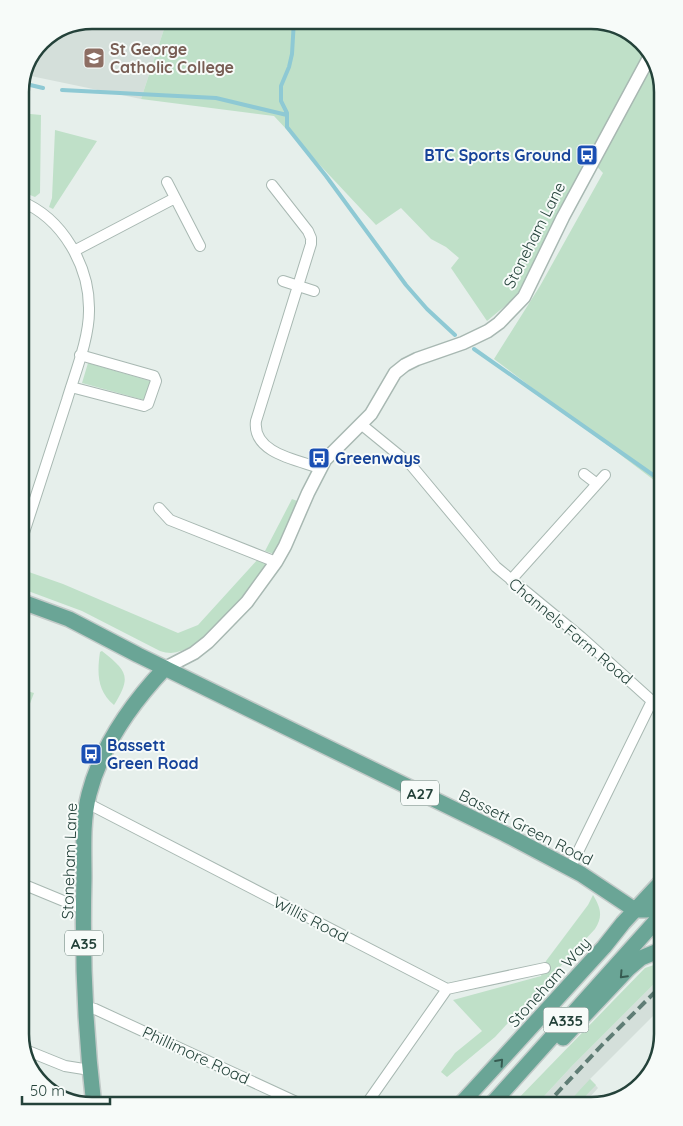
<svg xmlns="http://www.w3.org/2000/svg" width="683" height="1126" viewBox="0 0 683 1126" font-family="Quicksand,sans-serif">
	<rect width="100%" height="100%" fill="#e6efeb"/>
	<!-- built -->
	<path fill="#d4dfda" d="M91,20H167L141,99L26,75L41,41Z
		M663,975V1006L590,1079L598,1088L582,1106H535L572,1066Z"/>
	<!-- green -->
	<path fill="#bfe0c8" d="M167,20H597L632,32L656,60L663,91V487L494,359L540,286L603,173L588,157L562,204L523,291L487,321L451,268L459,258L446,247L431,239L401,208L376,225L274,116L141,99Z
		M20,113L41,115L40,193L35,197L20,191Z
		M55,130L97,141L53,209L49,207L52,198Z
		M88,363L150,381L151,384L144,400L82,383Z
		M292,499L300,502L274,554L265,551Z
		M259,558L272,563C251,588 206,651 171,653C168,653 163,652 160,651L82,611L20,588L26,571L63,584L178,633L198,625Z
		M102,651C127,671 132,676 114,705C97,691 97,673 100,652Z
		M20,689L34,693L20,730Z
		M593,895C601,908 603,917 595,929L495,1037L447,1077L441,1072L455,1053L482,1031L453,1000L541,976L546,961L588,905Z
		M663,962V975L572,1066L535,1106H511L645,968Z
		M590,1079L596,1085L576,1106H565Z"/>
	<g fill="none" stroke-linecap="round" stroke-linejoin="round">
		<!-- stream -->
		<path stroke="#8ec9d4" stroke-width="4" d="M294,20L292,54L289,67L281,86V101L287,113V127L326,176L406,285L427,309L455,335
			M21,85L26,84L43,88
			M62,90L216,98L287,115
			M474,349L663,482"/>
		<!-- minor casing -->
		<g stroke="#a8b8b2" stroke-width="12">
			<path id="minor" d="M167,182L200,246
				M272,185L308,231L311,238V244L256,421C252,453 297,460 320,468
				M74,251L175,198
				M283,281L314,291
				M71,387L144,406L148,404L156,381L154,376L80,355
				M362,425L411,465L496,567L581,637L652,701
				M584,474L597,484
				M159,508L170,520L276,562
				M20,545C36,497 51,448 67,400C75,373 89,339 89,311C90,267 63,218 20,201
				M511,580L605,475
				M652,701L663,700
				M87,803L447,989L545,968
				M570,868L652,701
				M20,883L83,909
				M86,1007L95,1009L305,1106
				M23,1049L65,1066L90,1070
				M365,1106L447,989"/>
		</g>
		<!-- tertiary casing -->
		<g stroke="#a8b8b2" stroke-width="15">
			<path id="tertiary" d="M165,668L194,653L208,642L247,602L276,562L285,546L308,493L325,460L371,414L395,373L405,365L417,359L463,343L488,331L499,323L524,297L563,217L651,54"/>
		</g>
		<!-- primary casing -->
		<g stroke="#c2cac8" stroke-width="18">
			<path id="primary" d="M20,601L69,619L138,655L505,834L581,874L635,910H647L663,907
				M563,1038L628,969L641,958L663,949
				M94,1106C85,1031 82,953 84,878C84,850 82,821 89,794C101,747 132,703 165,668
				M459,1106L604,947L623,923L663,880
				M490,1106L663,913"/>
		</g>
		<!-- minor -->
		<use href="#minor" stroke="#fff" stroke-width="10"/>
		<!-- tertiary -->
		<use href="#tertiary" stroke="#fff" stroke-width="12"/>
		<!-- primary -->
		<use href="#primary" stroke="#6aa596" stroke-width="15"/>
		<!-- rail -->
		<path stroke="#5f7d75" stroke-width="4" stroke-dasharray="10 5" stroke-linecap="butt" d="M545,1106L602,1045L663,984"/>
	</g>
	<!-- one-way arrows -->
	<defs><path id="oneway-chevron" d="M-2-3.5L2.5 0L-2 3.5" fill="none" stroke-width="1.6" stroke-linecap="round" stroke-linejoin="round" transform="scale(1.25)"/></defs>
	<g stroke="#365b51">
		<use href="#oneway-chevron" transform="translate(623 975) rotate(133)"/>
		<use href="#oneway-chevron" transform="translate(500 1062) rotate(-48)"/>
	</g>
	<!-- icons -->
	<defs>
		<g id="school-square" transform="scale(1.125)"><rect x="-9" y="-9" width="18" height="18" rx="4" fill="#8d6e63" stroke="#f7fbf9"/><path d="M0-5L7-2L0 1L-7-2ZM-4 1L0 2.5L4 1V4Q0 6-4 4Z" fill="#fff"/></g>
		<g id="bus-square" transform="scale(1.125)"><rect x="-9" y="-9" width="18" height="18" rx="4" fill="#1a4fb4" stroke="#f7fbf9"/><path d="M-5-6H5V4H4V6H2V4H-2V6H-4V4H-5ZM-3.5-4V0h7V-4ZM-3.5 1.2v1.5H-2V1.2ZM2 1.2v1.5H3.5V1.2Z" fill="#fff"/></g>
	</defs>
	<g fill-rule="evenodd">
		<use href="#school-square" x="94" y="58"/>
		<use href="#bus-square" x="587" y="155"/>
		<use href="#bus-square" x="319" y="458"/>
		<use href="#bus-square" x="91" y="754"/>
	</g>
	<g text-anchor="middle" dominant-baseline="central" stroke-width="4" stroke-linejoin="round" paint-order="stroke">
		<!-- shield labels -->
		<g fill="#f7fbf9" stroke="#637a73" stroke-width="1">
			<rect x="401" y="780.5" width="38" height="25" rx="4"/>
			<rect x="65" y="930.5" width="38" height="25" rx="4"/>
			<rect x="543.5" y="1007.5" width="45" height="25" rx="4"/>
		</g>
		<g font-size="15" font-weight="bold" fill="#24423a">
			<text x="420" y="793">A27</text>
			<text x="84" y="943">A35</text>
			<text x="566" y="1020">A335</text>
		</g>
		<!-- education labels -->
		<g font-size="16" font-weight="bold" fill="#785e54" stroke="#f7fbf9" text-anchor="start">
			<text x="110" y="49">St George<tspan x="110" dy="18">Catholic College</tspan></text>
		</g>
		<!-- transit labels -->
		<g font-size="16" font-weight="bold" fill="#164399" stroke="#f7fbf9" text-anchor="start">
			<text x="571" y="155" text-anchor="end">BTC Sports Ground</text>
			<text x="335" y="458">Greenways</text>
			<text x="107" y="745">Bassett<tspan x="107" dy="18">Green Road</tspan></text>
		</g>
		<!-- street labels -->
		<g font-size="16" fill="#24423a" stroke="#f7fbf9">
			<text transform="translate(534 235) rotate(-63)">Stoneham Lane</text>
			<text transform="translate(571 631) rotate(40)">Channels Farm Road</text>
			<text transform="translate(526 827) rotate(27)">Bassett Green Road</text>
			<text transform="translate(69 861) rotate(-88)">Stoneham Lane</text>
			<text transform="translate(311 919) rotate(27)">Willis Road</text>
			<text transform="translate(549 982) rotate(-48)">Stoneham Way</text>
			<text transform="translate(196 1055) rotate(25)">Phillimore Road</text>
		</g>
	</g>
	<!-- crop -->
	<path d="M0 0H683V1126H0ZM92 29H591A63 63 0 0 1 654 92V1034A63 63 0 0 1 591 1097H92A63 63 0 0 1 29 1034V92A63 63 0 0 1 92 29Z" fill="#f7fbf9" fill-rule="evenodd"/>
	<path fill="none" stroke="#24423a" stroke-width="2.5" d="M92 29H591A63 63 0 0 1 654 92V1034A63 63 0 0 1 591 1097H92A63 63 0 0 1 29 1034V92A63 63 0 0 1 92 29Z"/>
	<!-- scale -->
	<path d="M22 1096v8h88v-8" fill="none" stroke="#24423a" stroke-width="2.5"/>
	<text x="30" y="1096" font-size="15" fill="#24423a" stroke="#f7fbf9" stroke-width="4" paint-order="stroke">50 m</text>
</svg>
